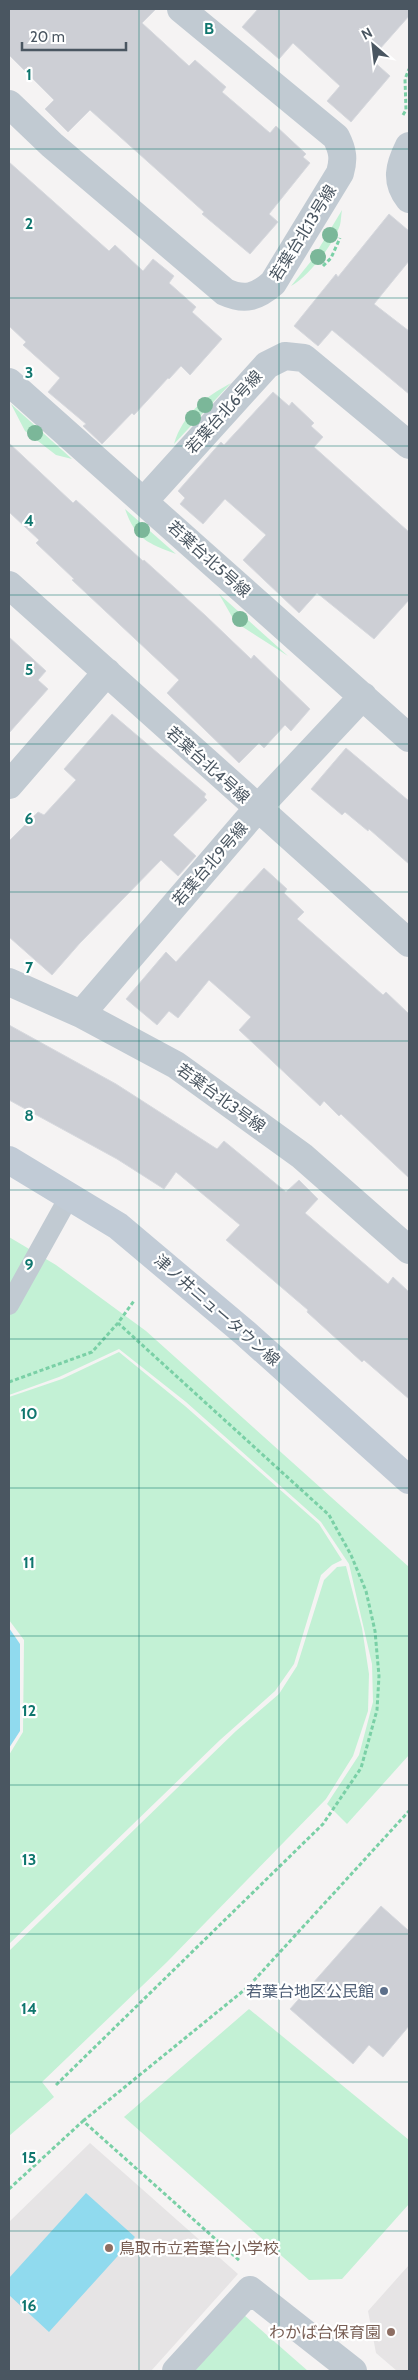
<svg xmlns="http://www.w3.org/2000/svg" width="418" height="2380" viewBox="0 0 418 2380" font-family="Cabin,'Noto Sans JP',sans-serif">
	<rect width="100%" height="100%" fill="#f5f3f3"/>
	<!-- education -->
	<path fill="#e6e4e5" d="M90,2143L238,2274L151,2371H9V2222Z
		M409,2265V2371H397L376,2353L368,2311Z"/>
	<!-- green -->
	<path fill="#c3f1d5" d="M342,210C341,215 341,221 340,225C334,244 308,277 291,286L312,260Z
		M231,383L174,444C183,414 205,397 231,383Z
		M11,404L72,459L56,455L25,431Z
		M125,509L176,554C148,543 136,540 125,509Z
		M219,594L288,656L235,622Z
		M9,1237L56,1265L146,1331L409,1567V1755L347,1824L327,1804L359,1755L373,1702L372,1664L349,1564L321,1522L186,1402L119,1349L59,1377L9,1395Z
		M119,1352L185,1406L319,1524L342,1560L332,1565L321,1575L294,1664L275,1691L220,1740L9,1944V1755L23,1732L24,1640L9,1620V1397L62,1379Z
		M346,1566L362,1628L369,1674L368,1711L353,1756L326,1799L167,1962L42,2082L54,2097L9,2136V1951L236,1731L279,1694L297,1666L324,1580L337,1567Z
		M249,2009L409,2140V2204L342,2279L309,2280L124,2117Z
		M244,2315L308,2371H194Z"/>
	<!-- water -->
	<path fill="#90daee" d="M9,1628L20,1644V1731L9,1748Z
		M86,2193L135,2237L49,2332L9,2295V2278Z"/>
	<!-- building -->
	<path fill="#cdcfd5" stroke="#d7d9de" d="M9,9H156L142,23L189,66L195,60L226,87L222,92L270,133L276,126L306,154L303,157L310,163L269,214L278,222L250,254L202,214L204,212L90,110L68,132L45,109L54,100L9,55Z
		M258,9H409V16L371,59L390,76L351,122L327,101L340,86L293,43L279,59L242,27Z
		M9,162L109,251L115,245L143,271L153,259L174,276L169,283L196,307L192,312L222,339L190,375L181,366L169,379L168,378L134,415L132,413L102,444L83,426L86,424L48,392L60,378L23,345L26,342L9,326Z
		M389,214L409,231V261L374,304L409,331V394L332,330L318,346L294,326L336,274L338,277Z
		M273,392L289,406L292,402L314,423L311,426L323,437L314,447L409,532V600L374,639L317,593L299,613L243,560L266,535L225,499L203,524L180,504L185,498L178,491L221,442L224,445Z
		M9,443L73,503L76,500L143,561L144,560L206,616L251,659L254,655L310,709L291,731L285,725L264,748L259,743L239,763L167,693L179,680L72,580L74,579L36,543L39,540L9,512Z
		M9,637L46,671L38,680L48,689L9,733Z
		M112,714L206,794L204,797L207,800L173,835L196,856L178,876L161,860L80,943L52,975L9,937V841L38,812L44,815L76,780L64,769Z
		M346,748L409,801V864L369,829L368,831L345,812L342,815L311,789Z
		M264,868L287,889L284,893L304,912L297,919L383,995L386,992L409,1014V1178L341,1114L339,1116L324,1101L320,1106L239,1030L251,1017L209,980L178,1018L169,1011L157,1025L126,999L166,952L176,962L240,891L242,892Z
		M9,1025L116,1084L217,1149L224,1141L286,1192L299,1180L318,1199L305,1213L388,1284L393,1277L409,1292V1399L364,1360L362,1362L307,1312L308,1310L226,1240L240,1225L176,1172L164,1189L117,1159L9,1100Z
		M381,1906L409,1931V2026L383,2057L369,2045L353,2064L290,2009Z"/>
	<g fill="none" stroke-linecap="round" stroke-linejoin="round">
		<!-- path -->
		<path stroke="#7ad0a6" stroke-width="3" stroke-dasharray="4 2.5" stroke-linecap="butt" d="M403,115L406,110L405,79L409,69
			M323,266L331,258L340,238
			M9,1382L92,1352L118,1323L134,1301
			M56,2085L323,1824L361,1768L377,1710L379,1676L375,1631L366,1591L351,1555L329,1515L118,1323
			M83,2121L248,1987L409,1811
			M9,2189L83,2121L240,2261"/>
		<!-- lane -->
		<path stroke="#c1cad2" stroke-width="20" d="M9,1305L69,1197"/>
		<!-- street -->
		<path stroke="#c1cad2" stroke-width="28" d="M9,104L52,145L225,292C245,301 257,297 273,283L340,173C344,159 343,151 336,137L181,9
			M409,146C399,166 395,181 409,199
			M9,382L409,738
			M144,501L267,365L285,356L304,358L409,445
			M9,585L409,943
			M9,785L107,672
			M9,982L81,1014L176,1065L302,1156L409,1250
			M81,1014L257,809L363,696
			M176,2371L250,2290L353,2371"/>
		<!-- secondary -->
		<path stroke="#c1cbd6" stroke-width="28" d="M9,1160L118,1226L245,1333L409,1480"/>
	</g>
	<!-- trees -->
	<g fill="#7bb799">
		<circle cx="330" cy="235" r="8"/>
		<circle cx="318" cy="257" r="8"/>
		<circle cx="205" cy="405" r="8"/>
		<circle cx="193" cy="418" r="8"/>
		<circle cx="35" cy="433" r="8"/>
		<circle cx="142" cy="530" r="8"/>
		<circle cx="240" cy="619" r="8"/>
	</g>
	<!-- grid -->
	<path fill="none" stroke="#0f766e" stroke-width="1" stroke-opacity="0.55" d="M139,9V2371M279,9V2371M9,149H409M9,298H409M9,446H409M9,595H409M9,744H409M9,892H409M9,1041H409M9,1190H409M9,1339H409M9,1488H409M9,1636H409M9,1785H409M9,1934H409M9,2082H409M9,2231H409"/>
	<!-- markers -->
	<circle fill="#5c6f8a" stroke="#fff" stroke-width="2" cx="384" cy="1991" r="5"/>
	<g fill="#8d6e63" stroke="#fff" stroke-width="2">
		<circle cx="109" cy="2248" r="5"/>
		<circle cx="391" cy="2332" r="5"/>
	</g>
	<g text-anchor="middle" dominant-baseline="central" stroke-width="4.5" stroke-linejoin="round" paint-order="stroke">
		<!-- street labels -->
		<g font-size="16" fill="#4a5661" stroke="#fff">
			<text transform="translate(303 233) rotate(-58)">若葉台北13号線</text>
			<text transform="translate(224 412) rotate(-48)">若葉台北6号線</text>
			<text transform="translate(209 559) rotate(42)">若葉台北5号線</text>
			<text transform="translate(208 765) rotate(42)">若葉台北4号線</text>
			<text transform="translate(210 864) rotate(-49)">若葉台北9号線</text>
			<text transform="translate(221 1098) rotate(36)">若葉台北3号線</text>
			<text transform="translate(217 1310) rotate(41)">津ノ井ニュータウン線</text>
		</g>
		<!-- service labels -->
		<g font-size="16" fill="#4e5e75" stroke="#fff" text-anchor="end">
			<text x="374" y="1991">若葉台地区公民館</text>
		</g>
		<!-- education labels -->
		<g font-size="16" fill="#785e54" stroke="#fff" text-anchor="start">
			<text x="119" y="2248">鳥取市立若葉台小学校</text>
			<text x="381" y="2332" text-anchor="end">わかば台保育園</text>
		</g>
	</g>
	<g font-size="16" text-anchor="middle" font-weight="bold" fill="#0f766e" stroke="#fff" stroke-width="4.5" stroke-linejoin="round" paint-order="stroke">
		<text x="209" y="34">B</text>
		<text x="29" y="80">1</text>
		<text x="29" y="229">2</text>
		<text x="29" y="378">3</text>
		<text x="29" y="526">4</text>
		<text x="29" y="675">5</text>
		<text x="29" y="824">6</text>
		<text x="29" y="973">7</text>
		<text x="29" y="1121">8</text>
		<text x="29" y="1270">9</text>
		<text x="29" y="1419">10</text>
		<text x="29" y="1568">11</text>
		<text x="29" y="1716">12</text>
		<text x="29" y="1865">13</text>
		<text x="29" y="2014">14</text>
		<text x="29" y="2163">15</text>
		<text x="29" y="2311">16</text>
	</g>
	<!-- border -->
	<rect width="418" height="2380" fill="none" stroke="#4a5661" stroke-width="20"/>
	<!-- north arrow -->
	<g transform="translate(373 45) rotate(332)" stroke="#ffffff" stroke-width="4" paint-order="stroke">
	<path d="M0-4L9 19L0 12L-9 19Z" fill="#4a5661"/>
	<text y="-8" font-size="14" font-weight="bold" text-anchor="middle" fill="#4a5661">N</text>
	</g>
	<!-- scale -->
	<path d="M22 42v8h104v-8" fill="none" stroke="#4a5661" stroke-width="2.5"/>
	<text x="30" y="42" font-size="15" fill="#4a5661" stroke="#ffffff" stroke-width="4" paint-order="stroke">20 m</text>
</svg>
